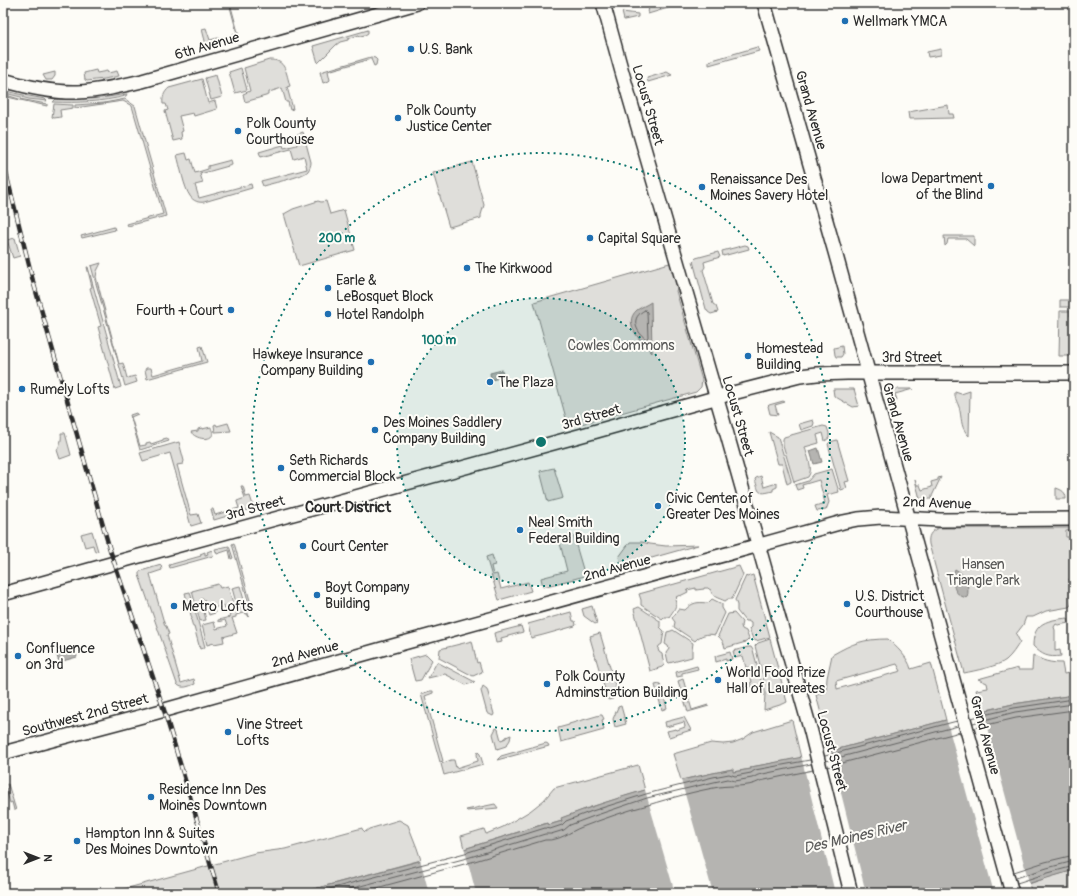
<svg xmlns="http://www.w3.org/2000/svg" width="1077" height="896" viewBox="0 0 1077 896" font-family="Pangolin,sans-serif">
	<rect width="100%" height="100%" fill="#fdfcf7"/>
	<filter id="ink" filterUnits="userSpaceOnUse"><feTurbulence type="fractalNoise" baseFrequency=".025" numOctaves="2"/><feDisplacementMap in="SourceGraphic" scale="8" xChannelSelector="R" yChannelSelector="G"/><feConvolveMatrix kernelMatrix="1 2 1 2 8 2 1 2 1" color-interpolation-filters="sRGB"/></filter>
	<g filter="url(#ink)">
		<!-- green -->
		<path fill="#dfdeda" stroke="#858482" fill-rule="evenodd" d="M229,3H230L239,36L231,38V35L237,33Z
			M658,3H678V5L648,14L649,5L658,6Z
			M622,12L638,14V17L624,20Z
			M206,28L210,40L218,38L220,39L221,40L206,45L202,29Z
			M368,30V33L365,35L360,36L359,35L348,39V40L340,42L336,45L318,63L313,46Z
			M757,47L759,51L709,65V61Z
			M941,49V55L928,57L927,52Z
			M371,57L375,58L377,60L376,65L374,66L371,59L328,71L330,80L329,81L323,83L320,72Z
			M269,60C286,59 286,73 290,86L287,87L293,109L290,110L288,102H286L282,88L269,92V95L245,102L243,94L250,91L244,68Z
			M241,68L247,90L235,93L229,72Z
			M96,70L97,73L107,71L108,73L117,71L119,76L104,79L87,81L85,80L84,73Z
			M55,72V76L52,80H46L43,75Z
			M667,72L672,75L648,82L647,78Z
			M216,75L222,97L211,100L205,78Z
			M202,79L208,103L215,101L217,109L194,116L193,113L179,116L183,131L181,132L182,139L173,141L165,111L168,110L166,104H163C162,98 164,92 169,88Z
			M4,90L18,94L45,99L47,101L29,99L5,93Z
			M3,94L19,99L47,104V106L3,96Z
			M127,94L126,96C101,102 78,103 53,102L56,99C80,101 103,98 127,94Z
			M125,99L135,106L166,216L128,226L127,224L163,214L132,106L123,101L75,108V105L104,103Z
			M54,104L73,105V108L60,110L61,117L54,118L52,117Z
			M948,105L949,114H953L954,118L909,119L908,112Z
			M303,132L311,162C311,165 310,168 308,171C303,177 272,183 263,186L261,181L307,169L304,156L294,159L291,149L261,157L259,152L283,145L284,148L297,145L295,135Z
			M186,153L188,160L191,159L195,173L208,169V166L231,160L232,165L200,174L203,183L195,185L199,198L251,184L252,188L204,202C199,203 193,201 190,196C184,188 180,165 177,155Z
			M472,162L484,205L481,215V218L449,227L433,173Z
			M318,201L321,202L326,201L330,214L344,210L355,250L299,266L284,214L293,209Z
			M114,227L115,230L82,238L81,236Z
			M944,236H974V246L966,239H948L947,244L945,246Z
			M15,238L20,256L13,258L7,240Z
			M745,245L748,246L749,249L723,256L722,251Z
			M718,252L720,257L704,262L705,267L703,270L713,304L716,306L718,312L711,314L708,312L706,309L693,261L696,258Z
			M673,262L679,285L676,291L702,380L701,387L696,392L578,425L570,423L566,418L534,302Z
			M101,263L97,271L96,277L119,364L123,363L127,378L135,376L137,382L125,386L91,266Z
			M87,267H88L121,387L115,389L98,327L101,326L90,288L92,287Z
			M1060,300H1074V307H1060Z
			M1060,311H1070V316H1074V356H1059Z
			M202,346L207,362L147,379L145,370L146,368H151L153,375L202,361L199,347Z
			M842,346L843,354L841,357H836L835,355L834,348Z
			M833,389H854L859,406L853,407L834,396Z
			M890,389H913L895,394L897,400H896L895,397L892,398Z
			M970,391L969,436C961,428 962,422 960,411C959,404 954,399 955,392L961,394Z
			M783,401L785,402L775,405L778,415L770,414L768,406L769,405Z
			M136,413L138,414L131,417L140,446L146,445V443L150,442L151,444L163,440V439L167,438L169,441L140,450L130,415Z
			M813,420L814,423L813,426L801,430L799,424Z
			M228,423L231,431L215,432L214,425L216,424L217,426Z
			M823,426L827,427L829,433V438L825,441L823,433L817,435L819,443L805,447C807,456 814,469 808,477L794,482L783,445V439L784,437Z
			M211,427C211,428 213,433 213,433C212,442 195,439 191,432L198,431V429L202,428V429Z
			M769,432L778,437L791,480V482L787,484L782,464H778Z
			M61,433H65L71,455L60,459L57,450C60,445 62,440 61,433Z
			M837,440L849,481L845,482L847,488L841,490L828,444L830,442Z
			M179,442L184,461L183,464L177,465L191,515L198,514L201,523L191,526L170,453L143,461L140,453Z
			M554,468L563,498L548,502L540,471Z
			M832,469L839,492L827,495L829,502L826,510L817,511L815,506L825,503L819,480L802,485L803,488L797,490L795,485L808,481L814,474Z
			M761,476L764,487L777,483V487L773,489V491C758,495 759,493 755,479L756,478Z
			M941,477L932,496V499H920L915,480L917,485H920L922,490L932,487L931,482L938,480V478Z
			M241,486H243L246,497L250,496L254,508L214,520L211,509H213L215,515L239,508L237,502V501L245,498Z
			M1056,488C1062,490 1066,492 1066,499H1056Z
			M938,528H1074V530L1066,531V537H1073L1074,533V576L1069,579C1071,588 1077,600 1069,607L1046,611L1033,617H1026L1023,625L1016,634L1020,642C1016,648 1012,655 1006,660C999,666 974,671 964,673L929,544C928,536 930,532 938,528Z
			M92,531L98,551L95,552L93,545L85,547L81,534Z
			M573,535L585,576L543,587L541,578L567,571L559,539Z
			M630,542H642L650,544L666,546L698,545L623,566L622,564L621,565L619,557Z
			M234,543L251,604H249L232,544Z
			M229,546L233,558L231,559L229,550L217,554L215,549Z
			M212,550L213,556L170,568L169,565L201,556L200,554L205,552V555L208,554L207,552Z
			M492,555L495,565L491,566L493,575L497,574L501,589L528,582L531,591L499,600L486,557Z
			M161,565L162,570L150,574L165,626H166L169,634L167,635L181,683L194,679L195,684C189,686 182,690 177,684L139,575V572L141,571Z
			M739,566L743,575L732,599H728L725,601C719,598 711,597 711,590L709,589L708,588H704V589L696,590V588L687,590L688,592L680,596V595L676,597L677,598L675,600C678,606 673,611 669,617H664L662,619L641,605V600L639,594Z
			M753,575L770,637L756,641L753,639L749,629L751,627V623L748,621H745L737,611V605L735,600L746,576L747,577Z
			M218,584L220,588L228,586L234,607L225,610L224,605L214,608L215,613L209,615L204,599H201L206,620L200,621L192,591Z
			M240,586L249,617L247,614L243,613L236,615V617L232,618L237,633L223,637L224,642L214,644V643L207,645L202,625L214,622L216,629L227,626L225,620L218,622V620L230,617L229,612L238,610L232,588Z
			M190,592L205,647L200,649L194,627H193L191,620L192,619L185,593Z
			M712,599L722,604V608L725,613L715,635C707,633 700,635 695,641L674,627L675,622L672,618L679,609L685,610C693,602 697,602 708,603Z
			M592,606L597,623L595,624L584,616L582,609Z
			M639,607L660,621V627L664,631L662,644L659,646L658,649L659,652L662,654L664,665L662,667L650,671L634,609Z
			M571,612L573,621H575L576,625L575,626L543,635L531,638L528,624Z
			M734,613L742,622L741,626L742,629L746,631L749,639L746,642L725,648C724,643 722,639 718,636L728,614Z
			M1068,618L1069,623L1058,625L1056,624L1054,627L1055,630V651L1060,650L1061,656C1048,658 1042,655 1033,646C1033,622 1048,620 1068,618Z
			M521,626L523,632L501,638L502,642L496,643L494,633Z
			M673,630L693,643L692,650V657L669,663L668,662L666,653L669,649L668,646L665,644L667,632L671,631Z
			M600,633L618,695L612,697L613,699L608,700L590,638H591L590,636Z
			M770,639L787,702L783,704L764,710L765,694L764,681L755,646L758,643Z
			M888,639C896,647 908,657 911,669L931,663L946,720L831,751L816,695L826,692L827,678L832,655C853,643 863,639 888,639ZM897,664L901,671L837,689L836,681Z
			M472,641L477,663L479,662L482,672L473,676L439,658L440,649Z
			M748,647H751L753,650L761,680V685L752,688L750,683L752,682L748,667L746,668L743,656L735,658L733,651Z
			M730,652L732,659L726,661V659L716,662L715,656Z
			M426,654L432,660L421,680L415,681L409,659Z
			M1033,655C1042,661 1051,663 1062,663L1064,674L1074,672V695L1013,704L982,711L976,690L988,688L987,683L978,679L1018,668V670H1032Z
			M437,662L475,682L466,685L445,674L428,678Z
			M697,666L698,669L682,673V676L677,677L676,672Z
			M683,679L692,710L708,705L709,706L688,712L678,681Z
			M660,684L667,708L662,710L655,685Z
			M483,686L487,689L494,714L493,716L487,713L481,691Z
			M430,691H433V693L425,696L443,761L440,762L421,694Z
			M621,706L626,724L615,727L613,719L618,707Z
			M600,715H602L604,719L602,720L604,730L561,742L558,728L569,725V724Z
			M684,717L691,730L669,737L667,731L676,729L677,730L685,727L684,722L666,727L665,722Z
			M792,720L801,758L751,767V769L733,772L732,769L681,780L673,754L711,743L723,744L733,743L743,739L753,732Z
			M496,728L498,729L501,740L506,738V737L511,735L510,740L506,746L497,749L493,734Z
			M546,743L548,744L549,746L497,760L501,756Z
			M478,752L480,754L483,764L444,775L441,764L451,760H454L456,768L478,761L477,754Z
			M638,765L645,790L591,807L562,818V821L548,825L547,823L464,849L461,836L484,829L486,834L503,827L530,811L544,800L554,788Z
			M7,784H8L16,810H14L12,802L10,803L6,789L8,788Z
			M495,804L498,808L467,811L466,810Z
			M399,820L408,825L417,848L421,860L299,893H110L255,853L285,849L362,828V829L365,832L369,829Z
			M1074,870V893H1032L1029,884L1049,877Z"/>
		<!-- water -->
		<path fill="#b5b4b1" stroke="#7e7d7b" d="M651,302L652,353C643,343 621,324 637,310C641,307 647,305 651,302Z
			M502,370L504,377L491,380L490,373Z
			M818,448L822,462L814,464L810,451Z
			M955,569C966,575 970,586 967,598C952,595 952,582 955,569Z
			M75,648L77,657L59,662L56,653Z
			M1074,695V870L997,893H299L464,849L548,823L549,825L562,821L561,818C617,797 674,780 733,769V772L751,769V767L783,761L831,751L946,720L1013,704Z"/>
		<!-- pier -->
		<path fill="#fdfcf7" d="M982,709L1030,886L1004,893H994L946,718Z
			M830,749L866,893H835L801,756Z
			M680,778L681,780L713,893H675L645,790L644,788Z
			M464,847L476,893H429L420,859Z"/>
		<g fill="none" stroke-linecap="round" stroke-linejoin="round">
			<!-- shore -->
			<path stroke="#626261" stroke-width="1" d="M645,310L647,312L648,337L646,339C635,331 630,317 645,310Z
				M971,718L1014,708L1074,699
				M973,723L1015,712L1074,704
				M974,728L1016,718L1074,710
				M825,756L957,721
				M826,761L958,726
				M827,767L960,732
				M1014,872L1045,862L1074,855
				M1016,878L1047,868L1074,861
				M1017,883L1048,873L1074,866
				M314,893L465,853L545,828L550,829L562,825L566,821L592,811L646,794L713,777L729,774L735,776L751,773L755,770L810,760
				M334,893L467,858L545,834H551L564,830L570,825L594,816L647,798L714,782L728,779L735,781L752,778L758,775L811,764
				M358,893L468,863L545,840C560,841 569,832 582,827C603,819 625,811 648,805C671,798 695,791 719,787C732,785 747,788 760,781L813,770"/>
			<!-- secondary casing -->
			<g stroke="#2b2b2b" stroke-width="16">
				<path id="secondary" d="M603,3L622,72L721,413L811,732L851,893
					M764,3L835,252L1012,893
					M3,80C27,87 53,93 78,92C100,91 121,86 142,81L417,3
					M3,594L132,558L579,436L729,394L800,376L817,374L847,373H1074
					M3,753L154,713L389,647L843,522L858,519L881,517L940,520L1074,519"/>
			</g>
			<!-- secondary -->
			<use href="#secondary" stroke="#fdfcf7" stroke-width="13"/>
			<!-- rail casing -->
			<g stroke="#2b2b2b" stroke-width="4.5">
				<path id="rail" d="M3,161L33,281L110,550L164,710L219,893"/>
			</g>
			<!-- rail -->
			<use href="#rail" stroke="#fdfcf7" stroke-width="3" stroke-dasharray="9" stroke-linecap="butt"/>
		</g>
	</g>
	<!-- distance rings -->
	<circle cx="541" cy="442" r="144" fill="#0f766e" fill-opacity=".12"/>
	<g fill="none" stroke="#0f766e" stroke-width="2" stroke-dasharray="2 4">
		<circle cx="541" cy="442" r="144"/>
		<circle cx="541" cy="442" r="289"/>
	</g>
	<!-- markers -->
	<g fill="#1f6fb2" stroke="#fdfcf7" stroke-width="1.5">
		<circle cx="845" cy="21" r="4"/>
		<circle cx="411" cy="49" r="4"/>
		<circle cx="398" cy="118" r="4"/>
		<circle cx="238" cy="131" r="4"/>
		<circle cx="991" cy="186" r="4"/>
		<circle cx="702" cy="187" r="4"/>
		<circle cx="590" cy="238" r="4"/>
		<circle cx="467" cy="268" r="4"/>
		<circle cx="328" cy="288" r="4"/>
		<circle cx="231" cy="310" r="4"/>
		<circle cx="328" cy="314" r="4"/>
		<circle cx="748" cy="356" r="4"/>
		<circle cx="371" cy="362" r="4"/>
		<circle cx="490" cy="382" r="4"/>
		<circle cx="22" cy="389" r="4"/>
		<circle cx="375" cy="430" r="4"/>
		<circle cx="281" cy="468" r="4"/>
		<circle cx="658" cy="506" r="4"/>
		<circle cx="520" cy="530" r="4"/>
		<circle cx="303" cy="546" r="4"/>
		<circle cx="317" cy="595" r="4"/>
		<circle cx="847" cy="604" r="4"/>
		<circle cx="174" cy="606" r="4"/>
		<circle cx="18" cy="656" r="4"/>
		<circle cx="718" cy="680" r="4"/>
		<circle cx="547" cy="684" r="4"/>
		<circle cx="228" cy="732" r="4"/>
		<circle cx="151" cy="797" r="4"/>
		<circle cx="77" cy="841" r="4"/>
	</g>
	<g text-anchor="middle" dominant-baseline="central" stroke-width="4" stroke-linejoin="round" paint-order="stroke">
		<!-- poi labels -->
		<g font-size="14" fill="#2b2b2b" stroke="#fdfcf7" text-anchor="start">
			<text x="853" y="21">Wellmark YMCA</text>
			<text x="419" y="49">U.S. Bank</text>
			<text x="406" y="110">Polk County<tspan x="406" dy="16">Justice Center</tspan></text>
			<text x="246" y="123">Polk County<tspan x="246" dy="16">Courthouse</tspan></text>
			<text x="983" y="178" text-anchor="end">Iowa Department<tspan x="983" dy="16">of the Blind</tspan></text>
			<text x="710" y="179">Renaissance Des<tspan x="710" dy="16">Moines Savery Hotel</tspan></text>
			<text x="598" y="238">Capital Square</text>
			<text x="475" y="268">The Kirkwood</text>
			<text x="336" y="280">Earle &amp;<tspan x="336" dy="16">LeBosquet Block</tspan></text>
			<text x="223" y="310" text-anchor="end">Fourth + Court</text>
			<text x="336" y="314">Hotel Randolph</text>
			<text x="756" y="348">Homestead<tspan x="756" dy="16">Building</tspan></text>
			<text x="363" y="354" text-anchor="end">Hawkeye Insurance<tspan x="363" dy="16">Company Building</tspan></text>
			<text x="498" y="382">The Plaza</text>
			<text x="30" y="389">Rumely Lofts</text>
			<text x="383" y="422">Des Moines Saddlery<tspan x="383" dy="16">Company Building</tspan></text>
			<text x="289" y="460">Seth Richards<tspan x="289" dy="16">Commercial Block</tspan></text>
			<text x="666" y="498">Civic Center of<tspan x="666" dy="16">Greater Des Moines</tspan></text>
			<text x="528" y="522">Neal Smith<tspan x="528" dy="16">Federal Building</tspan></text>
			<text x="311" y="546">Court Center</text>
			<text x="325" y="587">Boyt Company<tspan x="325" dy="16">Building</tspan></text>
			<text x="855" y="596">U.S. District<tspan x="855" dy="16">Courthouse</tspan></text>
			<text x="182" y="606">Metro Lofts</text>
			<text x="26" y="648">Confluence<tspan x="26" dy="16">on 3rd</tspan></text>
			<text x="726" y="672">World Food Prize<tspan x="726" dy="16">Hall of Laureates</tspan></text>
			<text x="555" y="676">Polk County<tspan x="555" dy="16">Adminstration Building</tspan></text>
			<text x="236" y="724">Vine Street<tspan x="236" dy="16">Lofts</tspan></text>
			<text x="159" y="789">Residence Inn Des<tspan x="159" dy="16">Moines Downtown</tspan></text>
			<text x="85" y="833">Hampton Inn &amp; Suites<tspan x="85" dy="16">Des Moines Downtown</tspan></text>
		</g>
		<!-- street labels -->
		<g font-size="14" fill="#2b2b2b" stroke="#fdfcf7">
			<text transform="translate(207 46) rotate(-16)">6th Avenue</text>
			<text transform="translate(648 105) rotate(74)">Locust Street</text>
			<text transform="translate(811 110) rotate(74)">Grand Avenue</text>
			<text x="912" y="357">3rd Street</text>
			<text transform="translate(738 416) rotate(74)">Locust Street</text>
			<text transform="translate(591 417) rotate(-16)">3rd Street</text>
			<text transform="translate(898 422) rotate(74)">Grand Avenue</text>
			<text transform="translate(937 503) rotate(2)">2nd Avenue</text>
			<text transform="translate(255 508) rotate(-15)">3rd Street</text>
			<text transform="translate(617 568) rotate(-15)">2nd Avenue</text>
			<text transform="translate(305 654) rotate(-15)">2nd Avenue</text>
			<text transform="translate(85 715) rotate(-15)">Southwest 2nd Street</text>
			<text transform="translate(985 735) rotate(75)">Grand Avenue</text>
			<text transform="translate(832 751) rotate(75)">Locust Street</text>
		</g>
		<!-- park labels -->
		<g font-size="14" fill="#585857" stroke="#fdfcf7">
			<text x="621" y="345">Cowles Commons</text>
			<text x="983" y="564">Hansen<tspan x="983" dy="16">Triangle Park</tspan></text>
		</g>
		<!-- neighbourhood labels -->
		<g font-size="15" font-weight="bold" fill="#2b2b2b" stroke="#fdfcf7">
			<text x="348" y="507">Court District</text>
		</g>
		<!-- water labels -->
		<g font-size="15" font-style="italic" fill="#5b5b5a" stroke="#fdfcf7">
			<text transform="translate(855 837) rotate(-13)">Des Moines River</text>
		</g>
	</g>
	<circle cx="541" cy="442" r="6" fill="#0f766e" stroke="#fdfcf7" stroke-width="2"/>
	<g font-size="12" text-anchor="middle" font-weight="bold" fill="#0f766e" stroke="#fdfcf7" stroke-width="4" stroke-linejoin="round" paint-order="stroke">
		<text x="337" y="242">200 m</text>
		<text x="439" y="344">100 m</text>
	</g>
	<!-- margin -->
	<rect width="1077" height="896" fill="none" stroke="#fdfcf7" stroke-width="16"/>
	<rect x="8" y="8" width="1061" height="880" fill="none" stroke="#2b2b2b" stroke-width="1.5" filter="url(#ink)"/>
	<!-- north arrow -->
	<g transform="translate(38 858) rotate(90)" stroke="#fdfcf7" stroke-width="3" paint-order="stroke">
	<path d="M0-3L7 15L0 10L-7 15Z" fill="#2b2b2b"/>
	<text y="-6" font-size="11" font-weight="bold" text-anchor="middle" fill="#2b2b2b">N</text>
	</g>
</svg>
